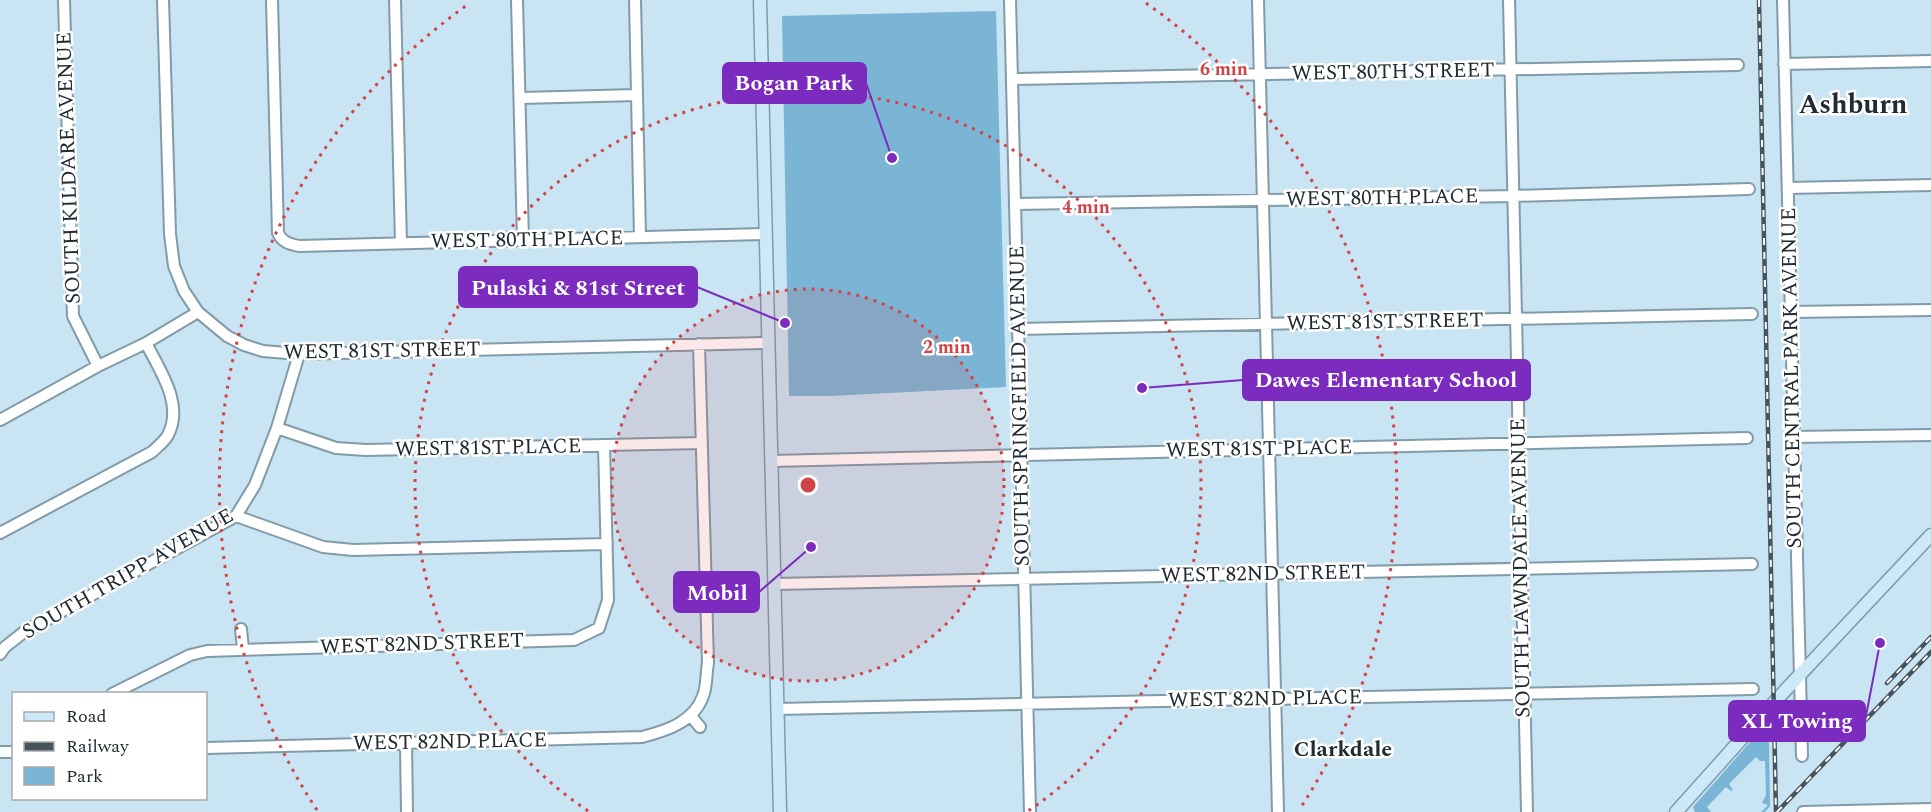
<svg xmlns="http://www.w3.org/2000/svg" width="1931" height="812" viewBox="0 0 1931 812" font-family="Spectral,serif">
	<rect width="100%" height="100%" fill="#c9e4f3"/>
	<!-- green -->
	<path fill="#7bb5d5" d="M996,11L1006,387L831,396H789L782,16Z
		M1758,733L1769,742L1770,806L1765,812H1761L1768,805L1762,803L1766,795L1765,761H1760L1756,757L1729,784L1733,790L1731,791L1726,787L1707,807L1711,812H1695L1693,807Z"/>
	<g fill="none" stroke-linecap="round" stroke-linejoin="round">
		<!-- minor casing -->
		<g stroke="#829ba9" stroke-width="14">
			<path id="minor" d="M64,0L73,316L98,366
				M163,0L170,234L174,266L184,291L198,312L227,336L244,345L263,351L299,354L768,343
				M272,0L278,233C282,242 289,244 299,246L765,234
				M395,0L401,243
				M517,0L523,240
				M635,0L640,237
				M1010,0L1030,812
				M1258,0L1278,812
				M1509,0L1527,812
				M1783,0L1802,756
				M1784,64L1931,61
				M1012,79L1738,65
				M521,98L637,95
				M1788,188L1931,185
				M1015,204L1513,196L1749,189
				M1790,312L1931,310
				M1018,329L1752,314
				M0,420L98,366L146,343L198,312
				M277,428L336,448L366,450L702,443
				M1793,437L1931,435
				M771,461L1747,438
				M236,516L323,547L353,550L607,544
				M0,533L152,452C157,447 165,441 168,435C184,404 160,371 146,343
				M775,584L1752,564
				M599,628L608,600L604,445
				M241,629L243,649
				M0,654L5,647L24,632L236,516L255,485L277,428L299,354
				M112,694L190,655L207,651L574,640L599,628
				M777,709L1753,689
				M691,716L700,727
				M406,744L407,812
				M206,748L642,737C666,731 694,722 703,696C707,687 706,673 708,663L699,344
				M0,752H14
				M1803,812L1931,809"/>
		</g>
		<!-- major casing -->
		<g stroke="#7b9db0" stroke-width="15">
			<path id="major" d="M760,0L780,812
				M1676,812L1779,697L1931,535"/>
		</g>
		<!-- minor -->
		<use href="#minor" stroke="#fff" stroke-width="10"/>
		<!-- major -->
		<use href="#major" stroke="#cde9f8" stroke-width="12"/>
		<!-- rail casing -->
		<g stroke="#46545c" stroke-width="4.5">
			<path id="rail" d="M1759,0L1776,812
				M1887,683L1931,637
				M1777,812L1931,652"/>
		</g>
		<!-- rail -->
		<use href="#rail" stroke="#fff" stroke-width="2" stroke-dasharray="7" stroke-linecap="butt"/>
	</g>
	<!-- distance rings -->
	<circle cx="808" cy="485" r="196" fill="#d24347" fill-opacity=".12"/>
	<g fill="none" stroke="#d24347" stroke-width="3" stroke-dasharray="3 6">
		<circle cx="808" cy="485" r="196"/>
		<path d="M588 811A393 393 0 1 1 1028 811"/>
		<path d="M317 810A589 589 0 0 1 470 3M1146 3A589 589 0 0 1 1299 810"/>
	</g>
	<g text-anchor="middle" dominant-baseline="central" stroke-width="5" stroke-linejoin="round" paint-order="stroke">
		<!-- street labels -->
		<g font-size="21" fill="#212b31" stroke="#fff">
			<text transform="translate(1393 72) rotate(-1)">WEST 80TH STREET</text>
			<text transform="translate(69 168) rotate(-92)">SOUTH KILDARE AVENUE</text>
			<text transform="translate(1382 198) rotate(-1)">WEST 80TH PLACE</text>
			<text transform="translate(527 240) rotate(-1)">WEST 80TH PLACE</text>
			<text transform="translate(1385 322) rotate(-1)">WEST 81ST STREET</text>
			<text transform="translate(382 351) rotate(-1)">WEST 81ST STREET</text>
			<text transform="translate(1792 378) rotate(-91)">SOUTH CENTRAL PARK AVENUE</text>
			<text transform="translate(1020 406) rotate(-91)">SOUTH SPRINGFIELD AVENUE</text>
			<text transform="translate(488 448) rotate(-1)">WEST 81ST PLACE</text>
			<text transform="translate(1259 449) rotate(-1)">WEST 81ST PLACE</text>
			<text transform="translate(1521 568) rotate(-91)">SOUTH LAWNDALE AVENUE</text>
			<text transform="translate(128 574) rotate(-30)">SOUTH TRIPP AVENUE</text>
			<text transform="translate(1263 574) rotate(-1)">WEST 82ND STREET</text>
			<text transform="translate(422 644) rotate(-2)">WEST 82ND STREET</text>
			<text transform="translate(1265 699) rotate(-1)">WEST 82ND PLACE</text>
			<text transform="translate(450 742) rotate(-1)">WEST 82ND PLACE</text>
		</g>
		<!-- neighbourhood labels -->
		<g font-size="22" font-weight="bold" fill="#212b31" stroke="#fff">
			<text x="1343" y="749">Clarkdale</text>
		</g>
		<!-- district labels -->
		<g font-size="27" font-weight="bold" fill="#212b31" stroke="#fff">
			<text x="1853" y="105">Ashburn</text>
		</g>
	</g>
	<circle cx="808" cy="485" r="9" fill="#d24347" stroke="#fff" stroke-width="3"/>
	<g font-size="18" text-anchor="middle" font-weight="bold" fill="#d24347" stroke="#fff" stroke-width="5" stroke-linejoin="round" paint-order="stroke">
		<text x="1224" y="75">6 min</text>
		<text x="1086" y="213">4 min</text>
		<text x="947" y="353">2 min</text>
	</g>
	<!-- callouts -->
	<path fill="none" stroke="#7b2cbf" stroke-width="2" d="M892 158L866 83M785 323L697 287M1142 388L1243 380M811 547L759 592M1880 643L1865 721"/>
	<g fill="#7b2cbf" stroke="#fff" stroke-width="2">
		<circle cx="892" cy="158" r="6"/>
		<circle cx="785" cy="323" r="6"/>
		<circle cx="1142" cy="388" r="6"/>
		<circle cx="811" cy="547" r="6"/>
		<circle cx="1880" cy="643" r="6"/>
	</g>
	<g fill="#7b2cbf" stroke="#7b2cbf" stroke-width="2">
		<rect x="723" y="63" width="143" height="40" rx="6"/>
		<rect x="459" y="267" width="238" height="40" rx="6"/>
		<rect x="1243" y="360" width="287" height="40" rx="6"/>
		<rect x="674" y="572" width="85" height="40" rx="6"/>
		<rect x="1729" y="701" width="136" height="40" rx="6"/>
	</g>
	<g font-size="22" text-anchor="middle" font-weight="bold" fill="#fff">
		<text x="794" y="90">Bogan Park</text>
		<text x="578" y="295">Pulaski &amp; 81st Street</text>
		<text x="1386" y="387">Dawes Elementary School</text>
		<text x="717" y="600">Mobil</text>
		<text x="1797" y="728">XL Towing</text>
	</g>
	<!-- legend -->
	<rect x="12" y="692" width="195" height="108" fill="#ffffff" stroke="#a6aaad" stroke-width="1.5"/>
	<rect x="24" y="712" width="30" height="9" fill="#cde9f8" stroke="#a6aaad" stroke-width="1.5"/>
	<text x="66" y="722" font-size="18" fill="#212b31">Road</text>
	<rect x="24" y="742" width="30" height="9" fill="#46545c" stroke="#a6aaad" stroke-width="1.5"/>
	<text x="66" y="752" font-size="18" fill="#212b31">Railway</text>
	<rect x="24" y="767" width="30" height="18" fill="#7bb5d5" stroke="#a6aaad" stroke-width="1.5"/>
	<text x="66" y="782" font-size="18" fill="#212b31">Park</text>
</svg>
